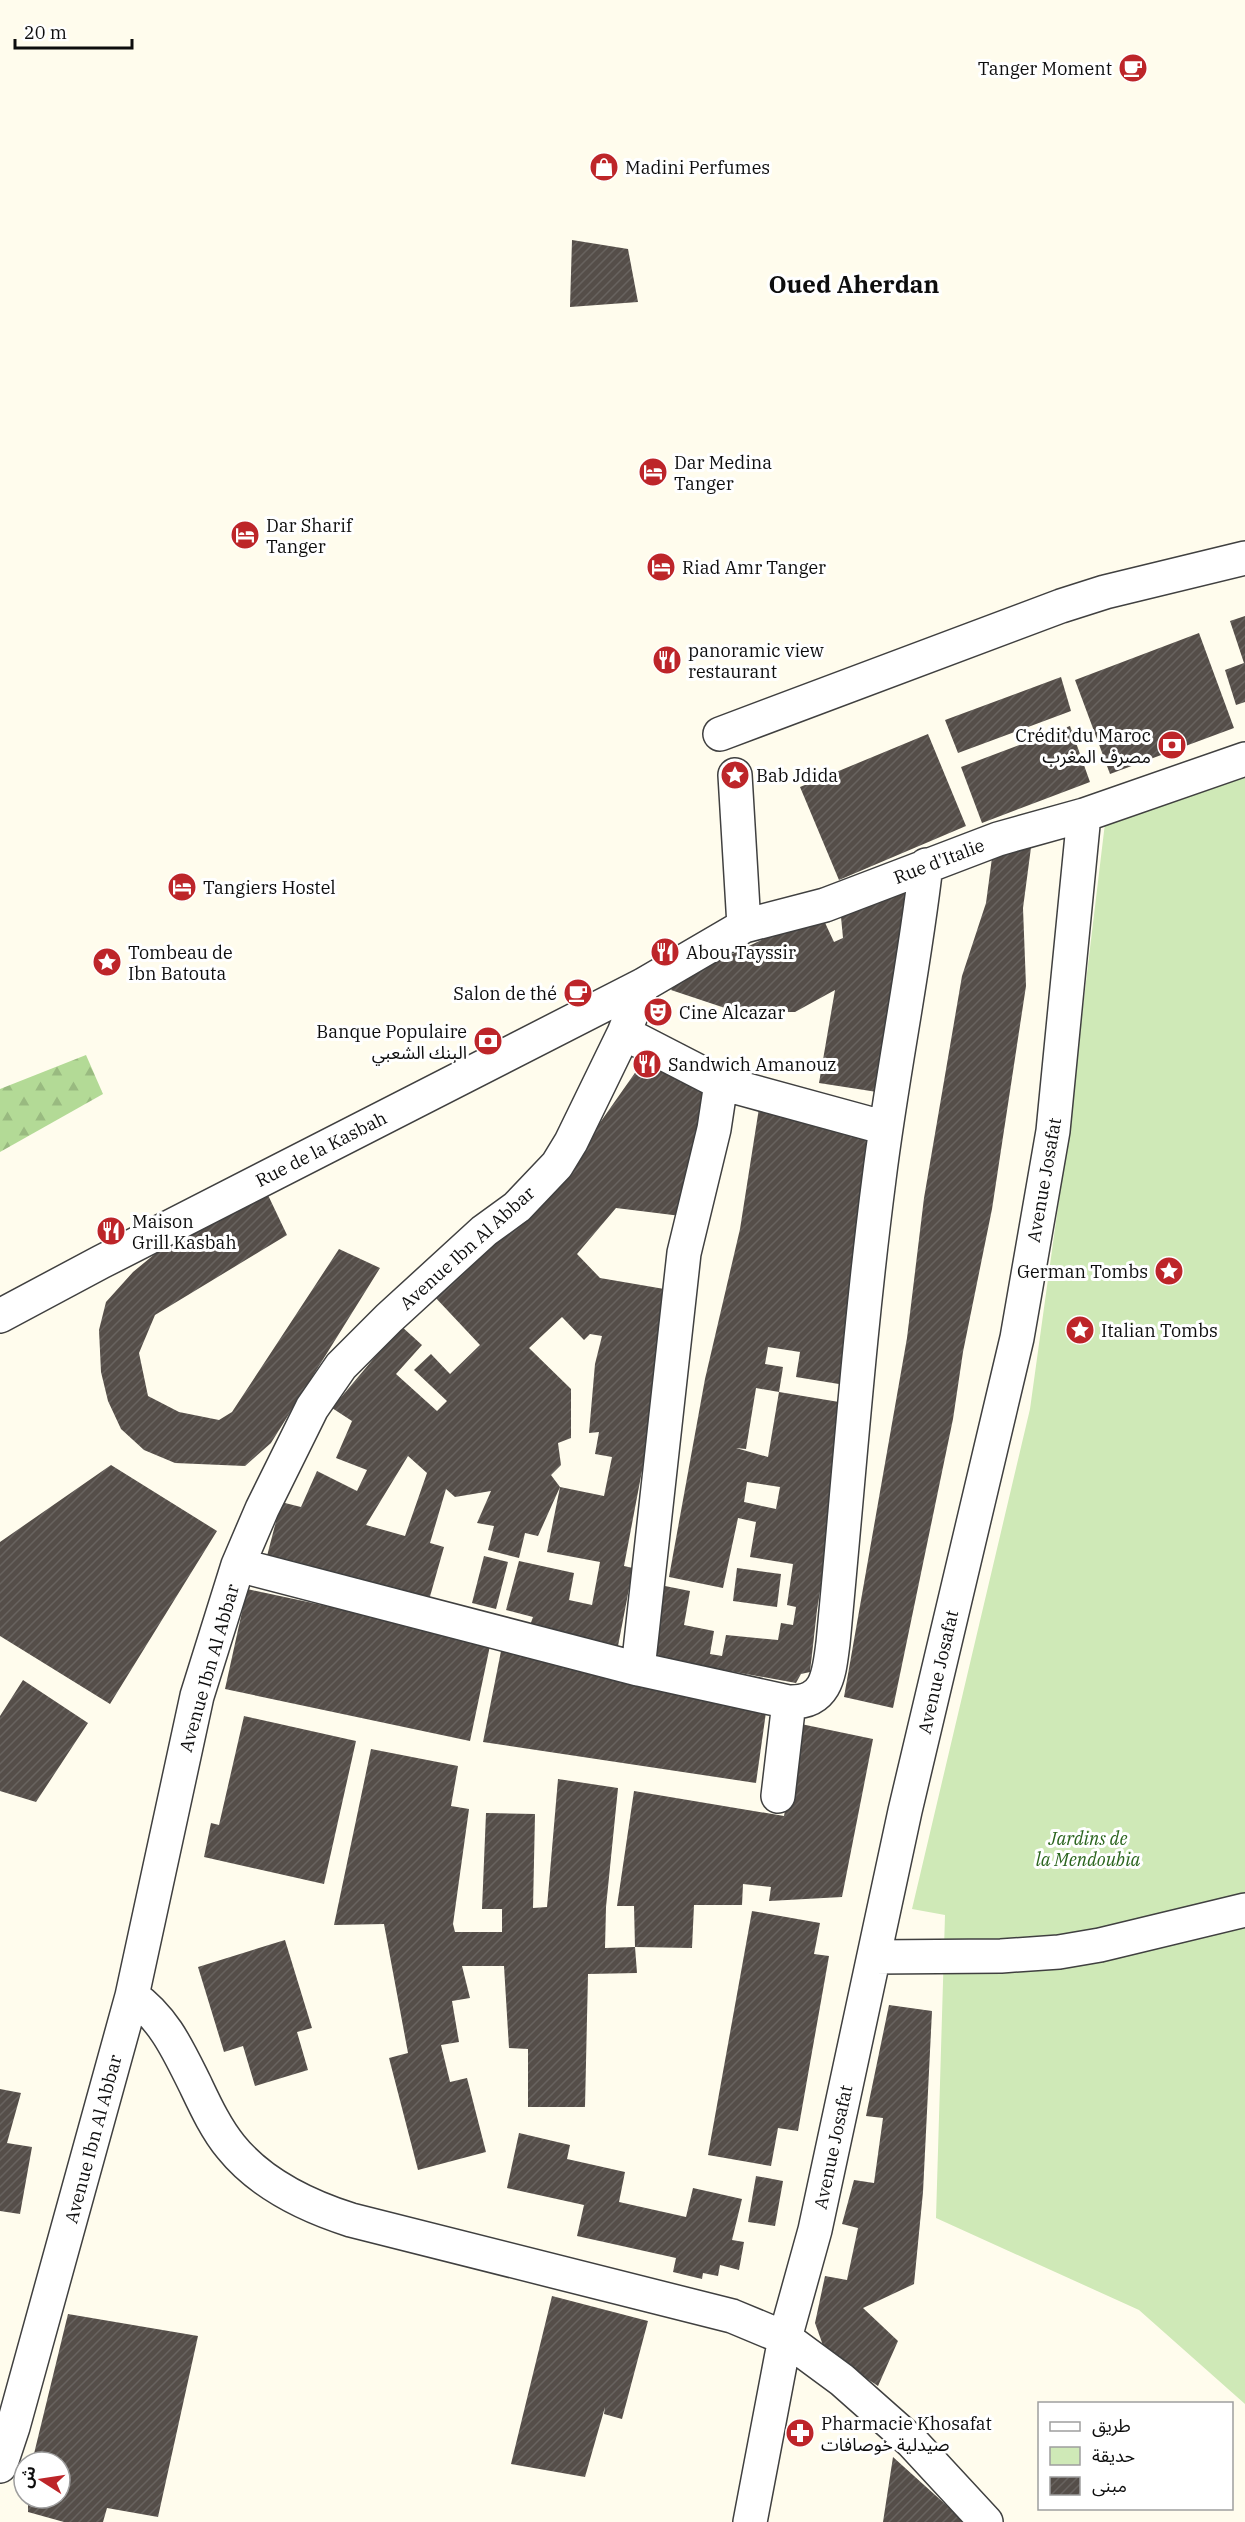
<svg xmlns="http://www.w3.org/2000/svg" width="1245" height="2522" viewBox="0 0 1245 2522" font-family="'IBM Plex Serif','Noto Sans Arabic',serif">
	<defs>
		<pattern id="forest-firs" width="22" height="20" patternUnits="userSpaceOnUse" patternTransform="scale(1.5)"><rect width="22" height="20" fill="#b3da96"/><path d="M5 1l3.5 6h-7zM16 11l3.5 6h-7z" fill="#99ba80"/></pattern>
		<pattern id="building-hatch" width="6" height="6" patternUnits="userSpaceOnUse" patternTransform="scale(1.5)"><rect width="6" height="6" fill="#554e49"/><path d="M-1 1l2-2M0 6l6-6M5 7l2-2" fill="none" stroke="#68635f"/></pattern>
	</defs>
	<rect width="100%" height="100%" fill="#fffced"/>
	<!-- green -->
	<path fill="#cfe9b7" d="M1245,777V2404L1139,2310L936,2218L945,1915L912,1909L1030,1409L1066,1149L1105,823Z"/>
	<!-- forest -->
	<path fill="url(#forest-firs)" d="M86,1055L103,1094L0,1152V1089Z"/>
	<!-- building -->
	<path fill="url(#building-hatch)" fill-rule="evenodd" d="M572,240L628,249L638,302L570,307Z
		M1245,616V702L1236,705L1225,670L1244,663L1230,621Z
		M1199,633L1234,728L1110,774L1075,680Z
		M1061,677L1071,711L958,753L945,720Z
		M1070,726L1090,782L982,823L961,767Z
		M928,734L966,826L839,880L800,787Z
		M1032,840L1023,908L1026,986L992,1209L963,1352L953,1419L893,1708L844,1697L907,1338L924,1198L962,976L986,903L993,850Z
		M924,870L890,1094L819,1083L835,990L795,1012H737L671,990L678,980L820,912L834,942L843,938L841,917L845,900Z
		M651,1050L718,1088L681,1216L616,1208L577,1254L600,1278L676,1291L624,1566L633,1568L618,1646L529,1628L533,1617L506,1610L519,1561L574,1573L569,1600L592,1605L600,1562L547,1552L560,1487L604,1496L612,1457L595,1454L599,1432L589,1433L595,1364L602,1336L590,1334L584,1340L562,1317L529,1348L571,1389V1438L558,1443L561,1465L551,1475L560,1487L538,1536L525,1533L519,1558L488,1550L494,1526L477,1523L491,1491L455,1497L446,1489L430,1543L444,1547L429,1600L267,1556L281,1502L301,1507L317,1471L357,1491L367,1470L336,1458L352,1421L332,1408L401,1326L422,1345L396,1374L437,1411L447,1401L414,1370L431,1354L450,1374L480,1345L433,1295L585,1144ZM408,1456L427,1473L405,1536L366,1525Z
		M759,1108L877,1128L845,1385L796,1377L800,1352L768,1347L765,1364L783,1367L779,1392L756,1388L746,1449L736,1448L768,1457L779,1392L851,1404L817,1610L810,1672L801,1674L796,1683L652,1657L665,1586L690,1591L684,1625L714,1631L710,1654L722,1656L726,1635L778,1640L781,1623L793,1625L796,1607L787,1605L793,1564L750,1557L756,1522L738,1518L723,1588L669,1577L705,1379L740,1229ZM747,1482L780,1487L776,1509L744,1502Z
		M267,1193L287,1235L155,1315L139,1353L148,1396L179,1412L219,1420L232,1412L339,1249L380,1268L271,1443L245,1466L175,1463L144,1450L121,1429L108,1401L101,1372L99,1330L106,1302L133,1272L167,1244Z
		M111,1465L217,1531L110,1704L0,1636V1542Z
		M484,1556L508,1562L496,1609L472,1603Z
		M737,1568L781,1574L777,1607L733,1601Z
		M247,1589L491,1641L470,1741L225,1689Z
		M502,1646L767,1705L756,1783L483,1742Z
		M23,1680L88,1723L36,1802L0,1791V1716Z
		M244,1716L356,1741L324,1884L204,1857L211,1823L219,1825Z
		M801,1724L873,1739L842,1897L769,1901L771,1887L743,1884L742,1905H694L692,1948L635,1947L637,1973L588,1974L585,2107H528V2049L509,2048L504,1966H462L470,1998L452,2001L459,2042L441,2045L450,2082L467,2078L486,2152L418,2170L389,2058L408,2053L384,1924L334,1925L371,1749L458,1766L451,1806L469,1809L453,1924L455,1932H502V1909H482L486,1813L535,1814L533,1908L547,1907L558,1779L618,1788L606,1907L605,1948L635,1947L634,1906H617L634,1791L784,1816Z
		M752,1911L820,1923L814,1954L829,1956L798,2131L778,2128L771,2166L708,2155Z
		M285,1940L312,2028L297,2032L308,2070L255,2086L243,2046L224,2052L198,1967Z
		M889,2005L932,2011L923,2192L914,2284L863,2308L898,2341L878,2386L825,2351L815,2323L825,2276L847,2280L858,2228L842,2224L854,2180L874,2183L883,2118L866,2116Z
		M0,2089L21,2093L7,2143L32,2147L20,2214L0,2211Z
		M519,2133L570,2145L567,2159L625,2172L619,2202L686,2217L693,2188L742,2199L732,2240L744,2242L739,2270L720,2265L718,2276L703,2273L702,2279L673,2272L676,2258L577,2236L584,2205L507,2188Z
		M756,2176L783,2181L775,2226L748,2222Z
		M552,2296L648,2321L622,2419L604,2414L605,2407L585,2477L511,2464Z
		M68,2314L198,2336L158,2517L107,2508L103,2522H64L28,2512V2498H60V2462H32Z
		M893,2457L965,2522H883Z"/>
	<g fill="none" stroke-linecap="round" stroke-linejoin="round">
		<!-- minor casing -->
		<g stroke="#404040" stroke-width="36">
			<path id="minor" d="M720,734L1061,606L1105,592L1245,558
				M735,775L744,926
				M624,1033L721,1083L886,1128
				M0,1316L101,1262L643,985L744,926L825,905L998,839L1084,815L1245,759
				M238,1565L638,1669L789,1702C828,1703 829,1673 833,1643C848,1488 859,1333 879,1179C892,1074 914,970 926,865
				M638,1669L684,1253L714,1129L721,1083
				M778,1796L789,1702
				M874,1957L1001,1956L1059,1952L1100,1945L1245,1910
				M132,1996C164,2018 178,2050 195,2084C205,2105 216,2129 231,2147C260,2183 307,2206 351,2220L732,2316L785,2338L842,2380L912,2442L986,2522
				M0,2466L13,2427L132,1996L197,1696L238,1565L262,1509L312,1408L341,1366L389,1318L484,1231L517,1207L557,1165L571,1142L624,1033L643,985
				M750,2522L785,2338L815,2230L905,1811L1017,1338L1053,1131L1084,815"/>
		</g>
		<!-- minor -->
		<use href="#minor" stroke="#fff" stroke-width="33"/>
	</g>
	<!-- icons -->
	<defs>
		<g id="cafe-disc" transform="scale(1.5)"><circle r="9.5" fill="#bd2529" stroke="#fff"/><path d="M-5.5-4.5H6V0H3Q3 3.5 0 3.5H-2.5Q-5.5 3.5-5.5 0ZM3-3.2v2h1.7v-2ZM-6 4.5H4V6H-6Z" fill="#fff"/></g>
		<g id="shop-disc" transform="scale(1.5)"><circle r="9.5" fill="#bd2529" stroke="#fff"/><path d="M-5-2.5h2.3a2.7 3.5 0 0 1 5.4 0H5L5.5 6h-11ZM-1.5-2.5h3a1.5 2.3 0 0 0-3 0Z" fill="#fff"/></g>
		<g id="hotel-disc" transform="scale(1.5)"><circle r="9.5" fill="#bd2529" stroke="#fff"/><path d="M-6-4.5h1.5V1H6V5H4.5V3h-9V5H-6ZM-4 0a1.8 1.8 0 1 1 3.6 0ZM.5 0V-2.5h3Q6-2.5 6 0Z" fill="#fff"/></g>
		<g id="restaurant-disc" transform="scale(1.5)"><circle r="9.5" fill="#bd2529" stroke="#fff"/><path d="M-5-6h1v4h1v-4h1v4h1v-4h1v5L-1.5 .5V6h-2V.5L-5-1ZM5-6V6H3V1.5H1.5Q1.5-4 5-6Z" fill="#fff"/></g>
		<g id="bank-disc" transform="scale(1.5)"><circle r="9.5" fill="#bd2529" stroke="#fff"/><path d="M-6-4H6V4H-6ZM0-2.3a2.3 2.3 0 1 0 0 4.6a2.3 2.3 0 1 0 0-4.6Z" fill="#fff"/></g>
		<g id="sight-disc" transform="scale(1.5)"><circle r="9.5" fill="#bd2529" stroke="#fff"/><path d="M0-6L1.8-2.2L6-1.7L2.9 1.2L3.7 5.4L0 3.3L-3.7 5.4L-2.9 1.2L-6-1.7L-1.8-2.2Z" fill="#fff"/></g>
		<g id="theatre-disc" transform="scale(1.5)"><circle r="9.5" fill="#bd2529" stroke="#fff"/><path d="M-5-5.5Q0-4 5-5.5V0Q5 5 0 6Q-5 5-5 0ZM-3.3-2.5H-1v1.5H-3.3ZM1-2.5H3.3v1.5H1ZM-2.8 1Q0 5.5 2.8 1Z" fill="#fff"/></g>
		<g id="pharmacy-disc" transform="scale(1.5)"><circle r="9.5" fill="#bd2529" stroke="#fff"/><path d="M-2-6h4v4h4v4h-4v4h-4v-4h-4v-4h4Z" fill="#fff"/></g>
	</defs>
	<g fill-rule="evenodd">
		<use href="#cafe-disc" x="1133" y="68"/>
		<use href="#shop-disc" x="604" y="167"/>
		<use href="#hotel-disc" x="653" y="472"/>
		<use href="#hotel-disc" x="245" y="535"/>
		<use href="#hotel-disc" x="661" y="567"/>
		<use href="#restaurant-disc" x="667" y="660"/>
		<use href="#bank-disc" x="1172" y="745"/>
		<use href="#sight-disc" x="735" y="775"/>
		<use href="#hotel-disc" x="182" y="887"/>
		<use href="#restaurant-disc" x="665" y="952"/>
		<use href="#sight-disc" x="107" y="962"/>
		<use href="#cafe-disc" x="578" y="993"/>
		<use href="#theatre-disc" x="658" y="1012"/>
		<use href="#bank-disc" x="488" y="1041"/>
		<use href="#restaurant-disc" x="647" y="1064"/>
		<use href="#restaurant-disc" x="111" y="1231"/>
		<use href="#sight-disc" x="1169" y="1271"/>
		<use href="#sight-disc" x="1080" y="1330"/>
		<use href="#pharmacy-disc" x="800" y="2433"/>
	</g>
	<g text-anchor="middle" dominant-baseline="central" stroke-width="6" stroke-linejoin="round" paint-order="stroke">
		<!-- poi labels -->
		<g font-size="18" fill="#0d0d0d" stroke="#fff" text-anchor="start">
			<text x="1112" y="68" text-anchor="end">Tanger Moment</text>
			<text x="625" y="167">Madini Perfumes</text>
			<text x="674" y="462">Dar Medina<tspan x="674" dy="21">Tanger</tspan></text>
			<text x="266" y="525">Dar Sharif<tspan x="266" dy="21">Tanger</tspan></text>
			<text x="682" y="567">Riad Amr Tanger</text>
			<text x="688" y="650">panoramic view<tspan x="688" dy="21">restaurant</tspan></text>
			<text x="1151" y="735" text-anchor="end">Crédit du Maroc<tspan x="1151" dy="21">مصرف المغرب</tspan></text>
			<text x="756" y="775">Bab Jdida</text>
			<text x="203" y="887">Tangiers Hostel</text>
			<text x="128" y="952">Tombeau de<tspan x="128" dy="21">Ibn Batouta</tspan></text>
			<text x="686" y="952">Abou Tayssir</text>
			<text x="557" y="993" text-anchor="end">Salon de thé</text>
			<text x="679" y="1012">Cine Alcazar</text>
			<text x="467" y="1031" text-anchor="end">Banque Populaire<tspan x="467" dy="21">البنك الشعبي</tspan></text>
			<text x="668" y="1064">Sandwich Amanouz</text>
			<text x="132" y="1221">Maison<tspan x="132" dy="21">Grill Kasbah</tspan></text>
			<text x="1148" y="1271" text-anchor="end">German Tombs</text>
			<text x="1101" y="1330">Italian Tombs</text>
			<text x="821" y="2423">Pharmacie Khosafat<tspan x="821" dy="21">صيدلية خوصافات</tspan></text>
		</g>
		<!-- street labels -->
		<g font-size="18" fill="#0d0d0d" stroke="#fff">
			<text transform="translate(939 861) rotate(-21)">Rue d'Italie</text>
			<text transform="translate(321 1149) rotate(-27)">Rue de la Kasbah</text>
			<text transform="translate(1044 1180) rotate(-80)">Avenue Josafat</text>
			<text transform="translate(467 1248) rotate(-42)">Avenue Ibn Al Abbar</text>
			<text transform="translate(209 1668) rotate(-74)">Avenue Ibn Al Abbar</text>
			<text transform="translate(938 1672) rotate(-77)">Avenue Josafat</text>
			<text transform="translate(93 2139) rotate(-75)">Avenue Ibn Al Abbar</text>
			<text transform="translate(833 2147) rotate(-78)">Avenue Josafat</text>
		</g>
		<!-- park labels -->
		<g font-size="18" font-style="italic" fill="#2a641d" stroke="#fff">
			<text x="1088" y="1838">Jardins de<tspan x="1088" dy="21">la Mendoubia</tspan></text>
		</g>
		<!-- district labels -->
		<g font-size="24" font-weight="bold" fill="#0d0d0d" stroke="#fff">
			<text x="854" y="284">Oued Aherdan</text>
		</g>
	</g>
	<!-- legend -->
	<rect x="1038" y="2402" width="195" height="108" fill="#ffffff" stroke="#9e9e9e" stroke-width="1.5"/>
	<rect x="1050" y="2422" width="30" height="9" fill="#ffffff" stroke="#9e9e9e" stroke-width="1.5"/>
	<text x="1092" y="2432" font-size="18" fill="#0d0d0d">طريق</text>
	<rect x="1050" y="2447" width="30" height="18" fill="#cfe9b7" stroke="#9e9e9e" stroke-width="1.5"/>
	<text x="1092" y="2462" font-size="18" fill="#0d0d0d">حديقة</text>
	<rect x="1050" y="2477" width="30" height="18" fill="url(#building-hatch)" stroke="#9e9e9e" stroke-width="1.5"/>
	<text x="1092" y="2492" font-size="18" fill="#0d0d0d">مبنى</text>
	<!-- north arrow -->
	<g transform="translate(42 2480) rotate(282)"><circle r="28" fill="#ffffff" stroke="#9e9e9e" stroke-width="1.5"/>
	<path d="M0-4.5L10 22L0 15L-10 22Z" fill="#bd2529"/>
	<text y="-9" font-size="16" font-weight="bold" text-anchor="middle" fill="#0d0d0d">ش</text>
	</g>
	<!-- scale -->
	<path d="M15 39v9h117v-9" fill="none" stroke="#0d0d0d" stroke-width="3"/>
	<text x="24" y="39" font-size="18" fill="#0d0d0d" stroke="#ffffff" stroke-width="4.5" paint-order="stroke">20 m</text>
</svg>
